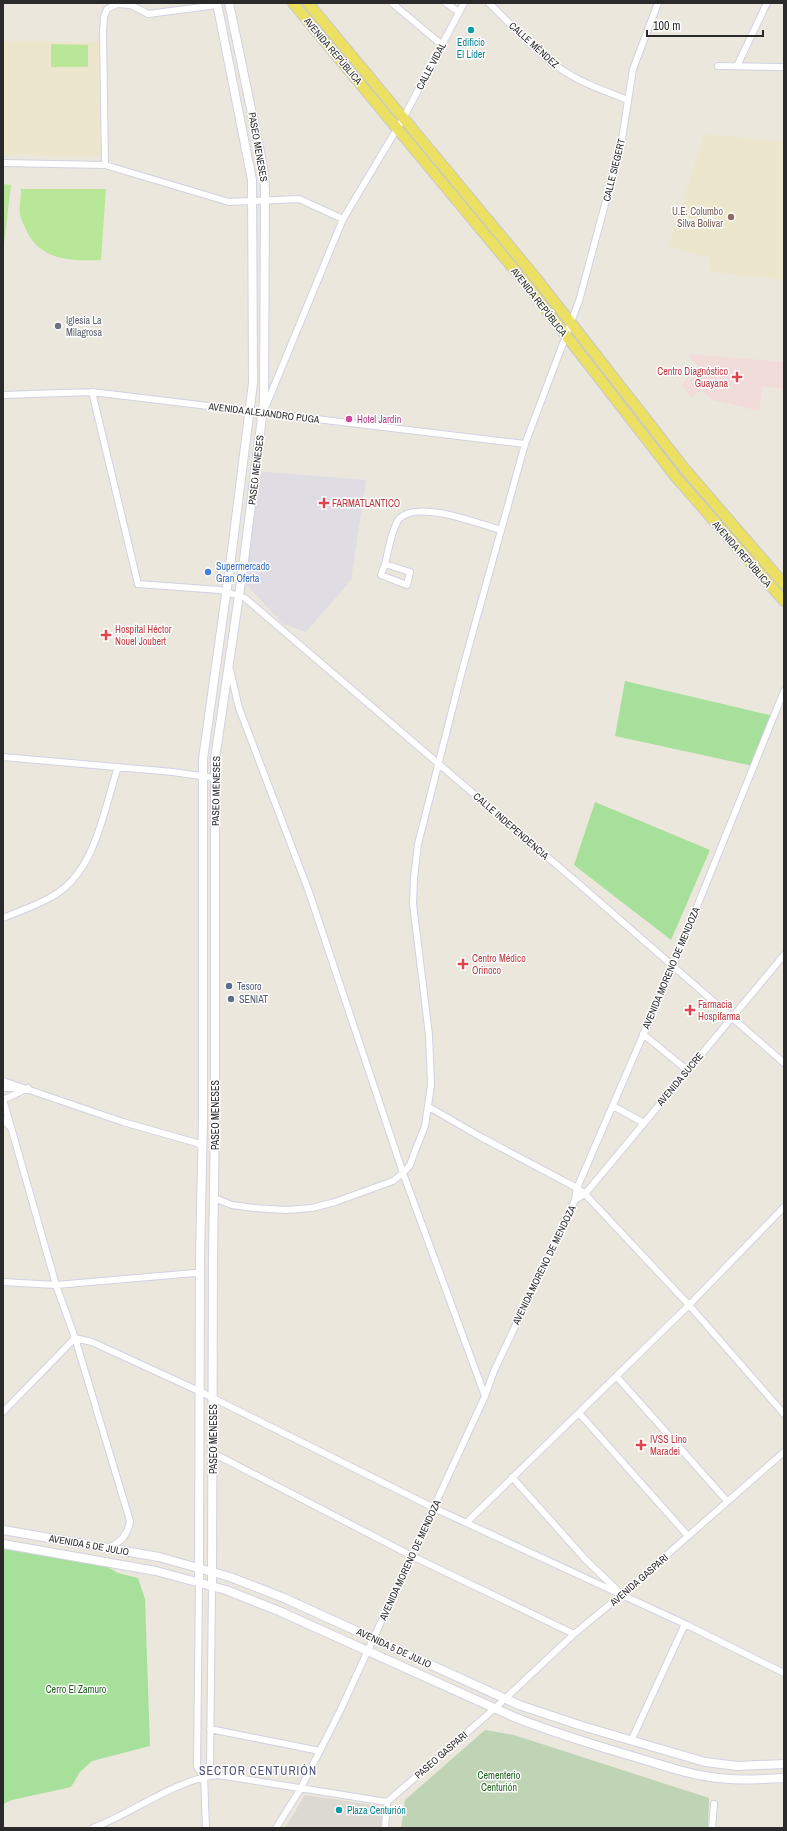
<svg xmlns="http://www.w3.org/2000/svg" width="787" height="1831" viewBox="0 0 787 1831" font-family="'Archivo Narrow',sans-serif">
	<rect width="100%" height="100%" fill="#ebe7dc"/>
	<!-- industrial -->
	<path fill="#e0dce4" d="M258,471L366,480L351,580L306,632L283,624L244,582Z"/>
	<!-- education -->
	<path fill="#ece7cc" d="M3,41L99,42L101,156L3,155Z
		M704,134L784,142V280L710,272V258L668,247Z"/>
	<!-- medical -->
	<path fill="#f2dcda" d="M687,354L784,362V389L762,386L759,411L713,400L701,390L691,398L681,385L700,368Z"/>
	<!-- green -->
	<path fill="#a7e09a" d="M625,681L774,716L753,766L615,736Z
		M595,802L710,850L671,940L574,865Z
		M3,1547L98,1562L118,1573L138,1578L145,1599L150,1746L92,1761L80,1772L71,1787L12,1800L3,1804Z"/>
	<!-- cemetery -->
	<path fill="#bfd4b4" d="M485,1730L514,1735L709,1798L708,1828H401L405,1800Z"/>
	<!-- pitch -->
	<path fill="#b8e797" d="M51,44L88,45V67H51Z
		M3,184L11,185L3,252Z
		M21,189H106L101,260C72,261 42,261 27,232C25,226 21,221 20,214C19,207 21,197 21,189Z"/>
	<!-- plaza -->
	<path fill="#dcd9d3" d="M305,1795L379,1806L383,1814L382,1828H285Z"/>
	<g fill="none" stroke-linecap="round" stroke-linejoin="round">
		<!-- minor casing -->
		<g stroke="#d1d2e2" stroke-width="8">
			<path id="minor" d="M392,3L436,40L442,44
				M446,3L459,12
				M489,3C512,25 534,51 561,69C581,83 605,91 628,100
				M718,66L784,67
				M737,66L767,3
				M3,163L105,165L229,202L299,199L343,219
				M105,165L103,32L104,17L107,9L117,4L131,5L148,14L217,5
				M92,392L138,584L220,590L245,598L579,884L784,1063
				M3,395L92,392L525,444
				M265,408L343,219L404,117L464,3
				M385,564C388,553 392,526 400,518C419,500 479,524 501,530
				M385,564L410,572L407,585L381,575Z
				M230,670L239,708L309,892L403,1173L485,1396
				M3,757L173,772L215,778
				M3,918C19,911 36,906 51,897C96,873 103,811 118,767
				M643,1034L687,1070
				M3,1081L123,1122L197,1143L202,1147
				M3,1088H20
				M3,1099L56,1285L75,1338L130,1521C128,1535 121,1542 108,1548
				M3,1100L28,1088
				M613,1106L644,1123
				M429,1107L479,1136L577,1188L585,1194L689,1305L784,1414
				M3,1119L11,1128
				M214,1198L232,1205L254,1208L286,1210L312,1208L335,1202L393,1181L403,1173L410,1165L415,1151L425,1126L431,1085L429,1035L413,904L414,878L418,844L462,671L525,444L579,301L621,145L633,69L658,3
				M575,1200L585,1194L784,955
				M3,1282L56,1285L195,1273L200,1275
				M617,1377L727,1501
				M3,1412L75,1338L92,1342L201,1392L434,1508L685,1624L784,1673
				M579,1413L688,1536
				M213,1453L412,1556L574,1634
				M512,1477L585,1559L618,1591
				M466,1523L689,1305L784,1207
				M199,1582L197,1767L204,1776
				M210,1729L320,1751
				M631,1741L685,1624
				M204,1776L210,1767L212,1586
				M204,1776L206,1828
				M387,1802L494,1709L574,1634L621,1595L784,1452
				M93,1828C133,1813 176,1779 218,1775L387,1802
				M276,1828L301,1788L340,1711L485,1396L494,1371L575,1200L577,1188L673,966L784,691
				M385,1828L387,1802
				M712,1828L714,1804"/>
		</g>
		<!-- tertiary casing -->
		<g stroke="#d1d2e2" stroke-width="10">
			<path id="tertiary" d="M3,1530L159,1557L230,1577L284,1598L519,1705L582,1726L705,1762L738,1766L784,1764
				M3,1544L156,1571L226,1590L279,1611L514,1717C554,1733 594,1745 635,1757C660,1764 685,1774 711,1777C736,1781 760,1779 784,1778
				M199,1582L200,1258L203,1118V759L230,566L253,383L252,180L217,3
				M212,1586L213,1259L215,1118V759L243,568L264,401L265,189L263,167L229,3"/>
		</g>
		<!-- primary casing -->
		<g stroke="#c8c8c8" stroke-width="12">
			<path id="primary" d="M293,3L527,285L675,476L784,601
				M308,3L536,278L684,468L784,584"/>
		</g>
		<!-- minor -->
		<use href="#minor" stroke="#fff" stroke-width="6"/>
		<!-- tertiary -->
		<use href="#tertiary" stroke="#fff" stroke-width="8"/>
		<!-- primary -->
		<use href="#primary" stroke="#ebe062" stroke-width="10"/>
	</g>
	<!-- markers -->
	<g fill="#0f9aa8" stroke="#fff" stroke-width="1.5">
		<circle cx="471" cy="30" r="4"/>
		<circle cx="339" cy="1810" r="4"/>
	</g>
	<circle fill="#8d6e63" stroke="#fff" stroke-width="1.5" cx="731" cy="217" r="4"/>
	<circle fill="#6b7280" stroke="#fff" stroke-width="1.5" cx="58" cy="326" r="4"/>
	<g fill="#e0444e" stroke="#fff" stroke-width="1.5">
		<path d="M735 371h4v4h4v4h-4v4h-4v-4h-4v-4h4z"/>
		<path d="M322 497h4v4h4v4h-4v4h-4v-4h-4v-4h4z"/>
		<path d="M104 629h4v4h4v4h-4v4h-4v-4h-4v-4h4z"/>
		<path d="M461 958h4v4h4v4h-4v4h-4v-4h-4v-4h4z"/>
		<path d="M688 1004h4v4h4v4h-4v4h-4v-4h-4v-4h4z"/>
		<path d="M639 1439h4v4h4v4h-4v4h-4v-4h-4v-4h4z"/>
	</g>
	<circle fill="#d1479c" stroke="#fff" stroke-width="1.5" cx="349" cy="419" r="4"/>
	<circle fill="#3f7fe0" stroke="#fff" stroke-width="1.5" cx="208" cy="572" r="4"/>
	<g fill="#5c6f8a" stroke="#fff" stroke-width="1.5">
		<circle cx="229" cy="986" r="4"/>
		<circle cx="231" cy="999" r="4"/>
	</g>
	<g text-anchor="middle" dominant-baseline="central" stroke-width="3" stroke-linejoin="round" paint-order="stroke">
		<!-- culture labels -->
		<g font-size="10" fill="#0d838f" stroke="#fff">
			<text x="471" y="42">Edificio<tspan x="471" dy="12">El Líder</tspan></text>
			<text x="347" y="1810" text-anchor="start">Plaza Centurión</text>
		</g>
		<!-- street labels -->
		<g font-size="10" fill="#2a2a2a" stroke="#fff">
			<text transform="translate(534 45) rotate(42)">CALLE MÉNDEZ</text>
			<text transform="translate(333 51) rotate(50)">AVENIDA REPÚBLICA</text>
			<text transform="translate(431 66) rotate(-62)">CALLE VIDAL</text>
			<text transform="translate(258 147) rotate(80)">PASEO MENESES</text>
			<text transform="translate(614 170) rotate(-76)">CALLE SIEGERT</text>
			<text transform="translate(539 302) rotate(52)">AVENIDA REPÚBLICA</text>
			<text transform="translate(264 413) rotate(7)">AVENIDA ALEJANDRO PUGA</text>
			<text transform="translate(256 470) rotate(-83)">PASEO MENESES</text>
			<text transform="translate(742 554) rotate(49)">AVENIDA REPÚBLICA</text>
			<text transform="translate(216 791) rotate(-89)">PASEO MENESES</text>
			<text transform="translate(511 826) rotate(41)">CALLE INDEPENDENCIA</text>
			<text transform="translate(671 968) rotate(-67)">AVENIDA MORENO DE MENDOZA</text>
			<text transform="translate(680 1079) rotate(-50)">AVENIDA SUCRE</text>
			<text transform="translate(215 1115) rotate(-90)">PASEO MENESES</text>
			<text transform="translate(544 1265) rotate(-64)">AVENIDA MORENO DE MENDOZA</text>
			<text transform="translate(213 1439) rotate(-90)">PASEO MENESES</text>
			<text transform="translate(89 1545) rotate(10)">AVENIDA 5 DE JULIO</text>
			<text transform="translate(410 1560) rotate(-65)">AVENIDA MORENO DE MENDOZA</text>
			<text transform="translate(639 1580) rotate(-41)">AVENIDA GASPARI</text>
			<text transform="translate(394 1648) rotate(25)">AVENIDA 5 DE JULIO</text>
			<text transform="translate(441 1755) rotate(-41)">PASEO GASPARI</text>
		</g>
		<!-- education labels -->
		<g font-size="10" fill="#785e54" stroke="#fff" text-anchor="end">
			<text x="723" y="211">U.E. Columbo<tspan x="723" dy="12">Silva Bolívar</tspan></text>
		</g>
		<!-- worship labels -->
		<g font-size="10" fill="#5b616d" stroke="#fff" text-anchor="start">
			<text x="66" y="320">Iglesia La<tspan x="66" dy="12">Milagrosa</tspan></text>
		</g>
		<!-- health labels -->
		<g font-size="10" fill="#be3a42" stroke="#fff" text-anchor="start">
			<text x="728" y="371" text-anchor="end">Centro Diagnóstico<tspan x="728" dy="12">Guayana</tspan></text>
			<text x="332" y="503">FARMATLANTICO</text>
			<text x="115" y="629">Hospital Héctor<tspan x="115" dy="12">Nouel Joubert</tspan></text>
			<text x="472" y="958">Centro Médico<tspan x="472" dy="12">Orinoco</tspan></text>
			<text x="698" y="1004">Farmacia<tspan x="698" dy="12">Hospifarma</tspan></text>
			<text x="650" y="1439">IVSS Lino<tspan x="650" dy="12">Maradei</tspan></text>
		</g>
		<!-- hotel labels -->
		<g font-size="10" fill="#b23c85" stroke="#fff" text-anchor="start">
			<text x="357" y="419">Hotel Jardín</text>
		</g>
		<!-- shop labels -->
		<g font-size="10" fill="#366cbe" stroke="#fff" text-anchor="start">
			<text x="216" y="566">Supermercado<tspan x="216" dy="12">Gran Oferta</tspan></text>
		</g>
		<!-- service labels -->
		<g font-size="10" fill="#4e5e75" stroke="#fff" text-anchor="start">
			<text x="237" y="986">Tesoro</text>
			<text x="239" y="999">SENIAT</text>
		</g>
		<!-- park labels -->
		<g font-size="10" fill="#20641d" stroke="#fff">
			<text x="76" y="1689">Cerro El Zamuro</text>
			<text x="499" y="1775">Cementerio<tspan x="499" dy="12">Centurión</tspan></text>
		</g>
		<!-- quarter labels -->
		<g font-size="12" letter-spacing="1" fill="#4c4d78" stroke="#fff">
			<text x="258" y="1771">SECTOR CENTURIÓN</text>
		</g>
	</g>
	<!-- border -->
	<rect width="787" height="1831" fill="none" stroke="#2a2a2a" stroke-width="8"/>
	<!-- scale -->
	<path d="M647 30v6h116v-6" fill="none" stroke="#2a2a2a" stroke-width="2"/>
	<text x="653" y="30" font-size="12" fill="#2a2a2a" stroke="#ffffff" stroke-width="3" paint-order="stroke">100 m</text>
</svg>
